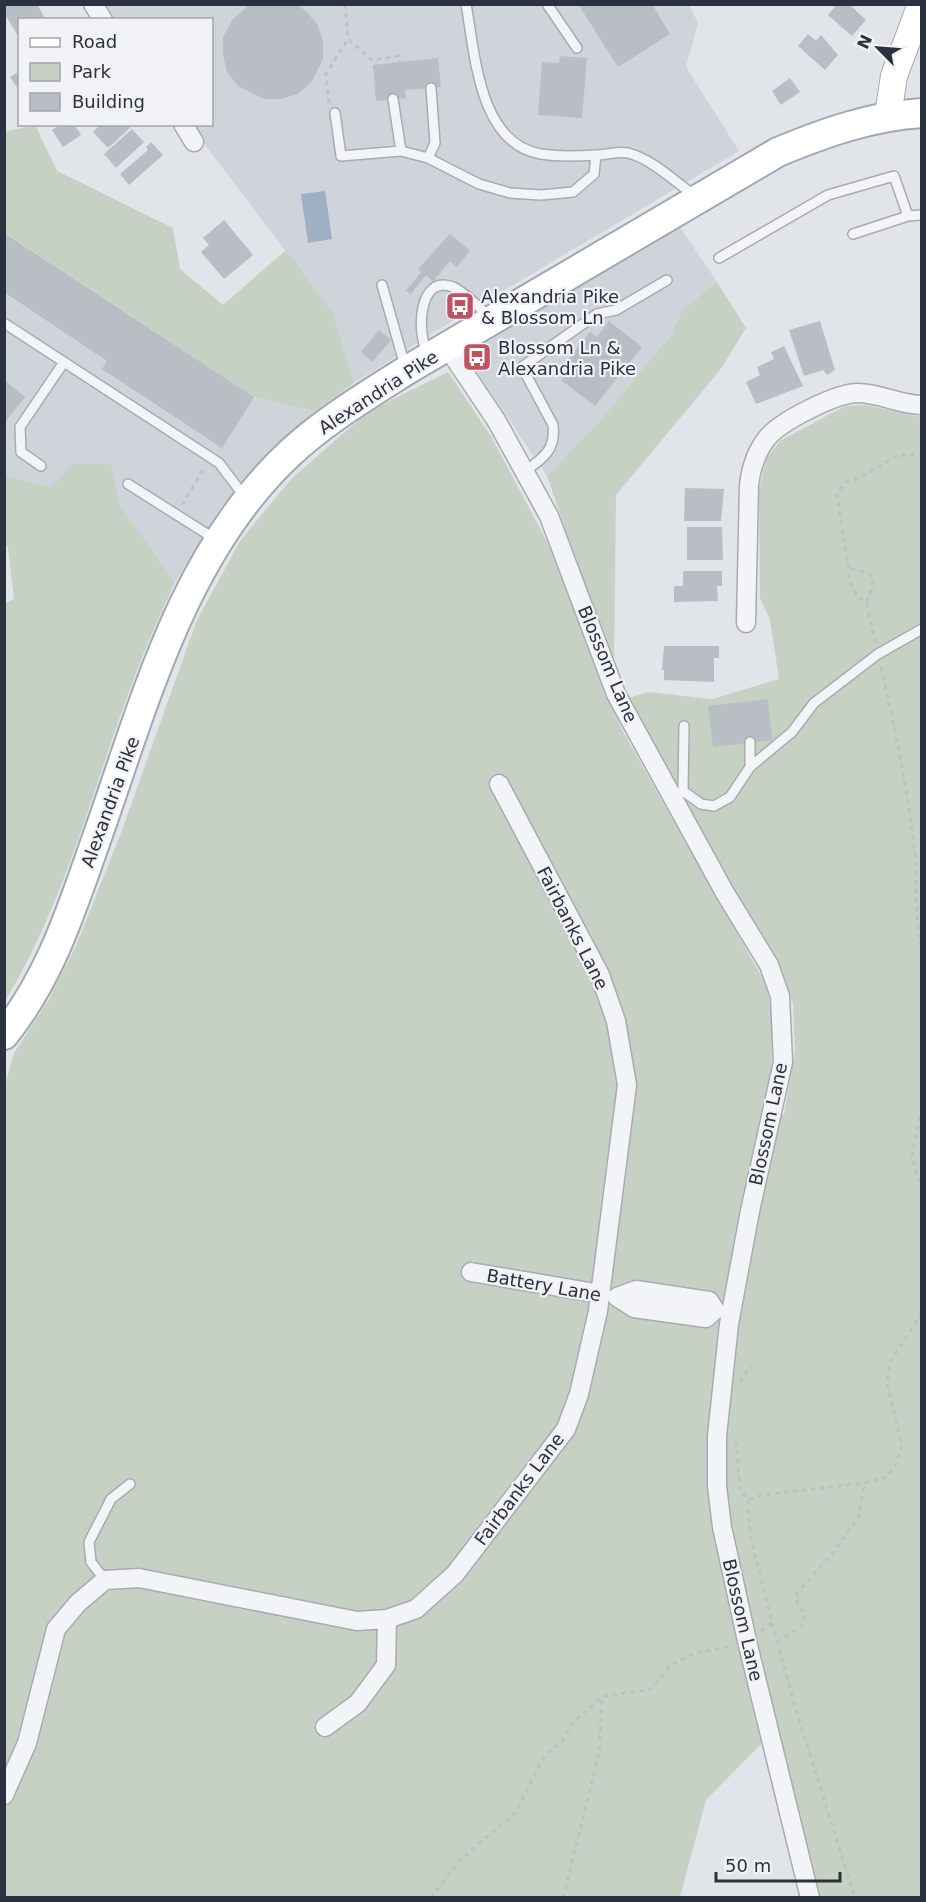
<svg xmlns="http://www.w3.org/2000/svg" width="926" height="1902" viewBox="0 0 926 1902" font-family="'DejaVu Sans',sans-serif">
	<rect width="100%" height="100%" fill="#e1e4e8"/>
	<!-- built -->
	<path fill="#cfd3da" d="M102,5H689L698,23L686,67L739,151L441,328L354,383L333,313L190,125L212,124V20L115,19Z
		M680,227L717,282L683,309L671,335L604,416L547,476L478,374L474,359L476,351L485,342Z
		M5,233L254,397L315,411L263,457L221,507L175,582L120,505L111,464H72L51,487L5,475Z"/>
	<!-- green -->
	<path fill="#c6d1c3" d="M35,125L57,171L173,228L180,269L223,305L286,250L333,313L354,383L315,411L254,397L5,233V132Z
		M717,282L746,328L720,370L616,495L614,670L547,476L604,416L671,335L683,309Z
		M448,372L492,438L547,542L621,728L767,986L773,1024L771,1072L763,1119L784,1114L795,1050L793,1003L771,953L626,699L648,692L712,699L779,679L770,620L760,598L759,491L766,459L780,441L845,406L865,405L921,417V1897H818L775,1730L706,1800L680,1897L5,1898V1085L14,1053L47,1003L76,946L121,833L197,620L240,541L292,478L369,411Z
		M72,464H111L120,505L175,582C164,607 152,632 142,658C96,772 70,895 5,1001L4,604L14,599L8,547L5,545V475L51,487Z"/>
	<!-- water -->
	<path fill="#a0b0c4" d="M325,191L332,239L308,243L301,194Z"/>
	<!-- building -->
	<path fill="#b9bdc4" d="M4,4H40L38,6L46,20H20V39L4,13Z
		M250,4H296L306,11L317,24L323,41V59L312,81L299,93L282,99H264L238,86L227,72L223,55V37L232,20Z
		M578,4H652L670,34L618,67Z
		M837,4H849L866,20L852,36L828,15Z
		M808,34L816,41L821,35L838,55L825,70L798,46Z
		M560,56L587,58L582,118L538,115L542,62L559,63Z
		M438,58L441,87L405,90L406,98L376,101L373,65Z
		M20,71V88L18,89L10,77Z
		M790,78L800,92L781,105L772,91Z
		M61,124H74L81,135L63,147L52,130Z
		M101,124H127L130,128L108,148L93,132Z
		M132,129L144,142L116,168L104,154Z
		M151,142L163,155L129,185L120,174L148,150L146,147Z
		M224,220L253,255L224,279L201,252L209,245L203,238Z
		M4,233L254,397L222,448L102,369L107,361L4,292Z
		M450,234L470,251L457,267L450,261L433,282L426,275L411,294L406,291L421,272L418,269Z
		M609,321L642,347L595,406L561,380L574,364L568,360L590,332L597,337Z
		M820,321L835,370L827,375L823,370L804,376L789,330Z
		M379,330L391,340L372,362L361,352Z
		M784,346L803,386L756,404L746,382L760,375L757,367L774,359L771,352Z
		M5,381L25,397L5,422Z
		M685,488L724,489L721,521H684Z
		M687,527H722L723,560H687Z
		M683,571H722V586H717L718,601L674,602V586H683Z
		M664,646H719V658H714V682L664,680V670H662Z
		M768,699L772,740L713,747L708,706Z"/>
	<g fill="none" stroke-linecap="round" stroke-linejoin="round">
		<!-- lane casing -->
		<g stroke="#a7abb2" stroke-width="12">
			<path id="lane" d="M466,4C475,54 479,144 541,154C558,157 579,156 596,155C606,155 618,151 628,153C652,159 674,181 694,195
				M547,4L577,48
				M393,99L401,151
				M335,113L341,156L401,151L428,158L479,184L510,193L541,195L573,192L594,174L596,155
				M428,158L435,143L431,88
				M853,234L908,216
				M719,258L828,195L894,176L908,216L922,215
				M382,285L405,366
				M4,323L219,463L244,496
				M428,353C416,335 418,273 453,287C466,293 479,308 490,317
				M41,466L21,452L20,427L64,362
				M525,471C544,458 556,449 553,425L522,367L597,314L616,310L667,280
				M128,484L215,539
				M750,767L792,732L814,703L878,654L922,629
				M683,791L684,726
				M672,797L683,791L701,804L714,806L730,797L750,767V742
				M105,1580L91,1562L89,1542L111,1499L130,1484"/>
		</g>
		<!-- street casing -->
		<g stroke="#a7abb2" stroke-width="21">
			<path id="street" d="M93,4L103,20
				M183,124L194,142
				M447,347L496,420L549,516L616,694L725,893L769,965L780,996L783,1062L750,1211L729,1324L717,1436V1486L722,1527L747,1641L810,1898
				M746,623L749,485C751,468 756,452 767,438C781,421 836,393 858,393C879,393 900,405 922,405
				M471,1272L601,1294
				M636,1290L709,1301L715,1310L706,1318L634,1308L617,1297Z
				M325,1727L358,1703L386,1665L387,1619
				M4,1795L27,1743L56,1629L78,1603L105,1580L139,1578L357,1621L387,1619L416,1609L455,1574L566,1429L579,1394L598,1311L627,1085L616,1021L600,975L499,784"/>
		</g>
		<!-- secondary casing -->
		<g stroke="#a7abb2" stroke-width="28">
			<path id="secondary" d="M888,115L894,76L921,4"/>
		</g>
		<!-- primary casing -->
		<g stroke="#a1a8b3" stroke-width="32">
			<path id="primary" d="M4,1035C50,978 71,911 95,843C143,709 181,555 289,454C324,421 366,396 407,370L778,152C824,133 871,116 922,113"/>
		</g>
		<!-- path -->
		<path stroke="#bfc1c7" stroke-width="3" stroke-dasharray="4.5 4.5" stroke-linecap="butt" d="M345,4L348,39L372,60L399,56L400,62
			M329,103L326,74L348,39
			M182,505L205,467
			M851,569C879,573 875,581 866,603
			M876,643L866,603L856,594L851,584L837,496L844,483L865,475L896,456L922,454
			M881,667C895,730 909,793 915,858C918,889 914,919 922,950
			M922,1108L912,1156L922,1192
			M740,1382L751,1366
			M736,1441L740,1490L748,1500L762,1495L864,1483L885,1478L895,1466L902,1445L887,1383L890,1362L920,1316L922,1298
			M748,1500L750,1534L772,1623L761,1631
			M772,1623L796,1710L855,1898
			M777,1642L802,1626L805,1616L796,1599L797,1593L832,1554L859,1516L864,1483
			M431,1898L458,1862L516,1812L544,1756L562,1742L572,1723L602,1697L651,1689L671,1665L695,1653L732,1646
			M563,1898L599,1753L602,1697"/>
		<!-- lane -->
		<use href="#lane" stroke="#f3f4f7" stroke-width="9"/>
		<!-- street -->
		<use href="#street" stroke="#f3f4f7" stroke-width="18"/>
		<!-- secondary -->
		<use href="#secondary" stroke="#fff" stroke-width="26"/>
		<!-- primary -->
		<use href="#primary" stroke="#fff" stroke-width="28"/>
	</g>
	<!-- icons -->
	<defs>
		<g id="bus-square" transform="scale(1.5)"><rect x="-9" y="-9" width="18" height="18" rx="4" fill="#c0535f" stroke="#f0f2f6"/><path d="M-5-6H5V4H4V6H2V4H-2V6H-4V4H-5ZM-3.5-4V0h7V-4ZM-3.5 1.2v1.5H-2V1.2ZM2 1.2v1.5H3.5V1.2Z" fill="#fff"/></g>
	</defs>
	<g fill-rule="evenodd">
		<use href="#bus-square" x="460" y="306"/>
		<use href="#bus-square" x="477" y="357"/>
	</g>
	<g text-anchor="middle" dominant-baseline="central" stroke-width="4.5" stroke-linejoin="round" paint-order="stroke">
		<!-- poi labels -->
		<g font-size="18" fill="#2b313e" stroke="#f0f2f6" text-anchor="start">
			<text x="481" y="296">Alexandria Pike<tspan x="481" dy="21">&amp; Blossom Ln</tspan></text>
			<text x="498" y="347">Blossom Ln &amp;<tspan x="498" dy="21">Alexandria Pike</tspan></text>
		</g>
		<!-- street labels -->
		<g font-size="18" fill="#2b313e" stroke="#f0f2f6">
			<text transform="translate(378 392) rotate(-33)">Alexandria Pike</text>
			<text transform="translate(608 664) rotate(67)">Blossom Lane</text>
			<text transform="translate(110 802) rotate(-70)">Alexandria Pike</text>
			<text transform="translate(573 928) rotate(63)">Fairbanks Lane</text>
			<text transform="translate(768 1124) rotate(-78)">Blossom Lane</text>
			<text transform="translate(544 1285) rotate(10)">Battery Lane</text>
			<text transform="translate(519 1489) rotate(-53)">Fairbanks Lane</text>
			<text transform="translate(743 1620) rotate(77)">Blossom Lane</text>
		</g>
	</g>
	<!-- border -->
	<rect width="926" height="1902" fill="none" stroke="#2b313e" stroke-width="12"/>
	<!-- legend -->
	<rect x="18" y="18" width="195" height="108" fill="#f0f2f6" stroke="#a1a5ac" stroke-width="1.5"/>
	<rect x="30" y="38" width="30" height="9" fill="#ffffff" stroke="#a1a5ac" stroke-width="1.5"/>
	<text x="72" y="48" font-size="18" fill="#2b313e">Road</text>
	<rect x="30" y="63" width="30" height="18" fill="#c6d1c3" stroke="#a1a5ac" stroke-width="1.5"/>
	<text x="72" y="78" font-size="18" fill="#2b313e">Park</text>
	<rect x="30" y="93" width="30" height="18" fill="#b9bdc4" stroke="#a1a5ac" stroke-width="1.5"/>
	<text x="72" y="108" font-size="18" fill="#2b313e">Building</text>
	<!-- north arrow -->
	<g transform="translate(878 48) rotate(295)" stroke="#f0f2f6" stroke-width="4.5" paint-order="stroke">
	<path d="M0-4.5L10 22L0 15L-10 22Z" fill="#2b313e"/>
	<text y="-9" font-size="16" font-weight="bold" text-anchor="middle" fill="#2b313e">N</text>
	</g>
	<!-- scale -->
	<path d="M716 1872v9h124v-9" fill="none" stroke="#2b313e" stroke-width="3"/>
	<text x="725" y="1872" font-size="18" fill="#2b313e" stroke="#f0f2f6" stroke-width="4.5" paint-order="stroke">50 m</text>
</svg>
